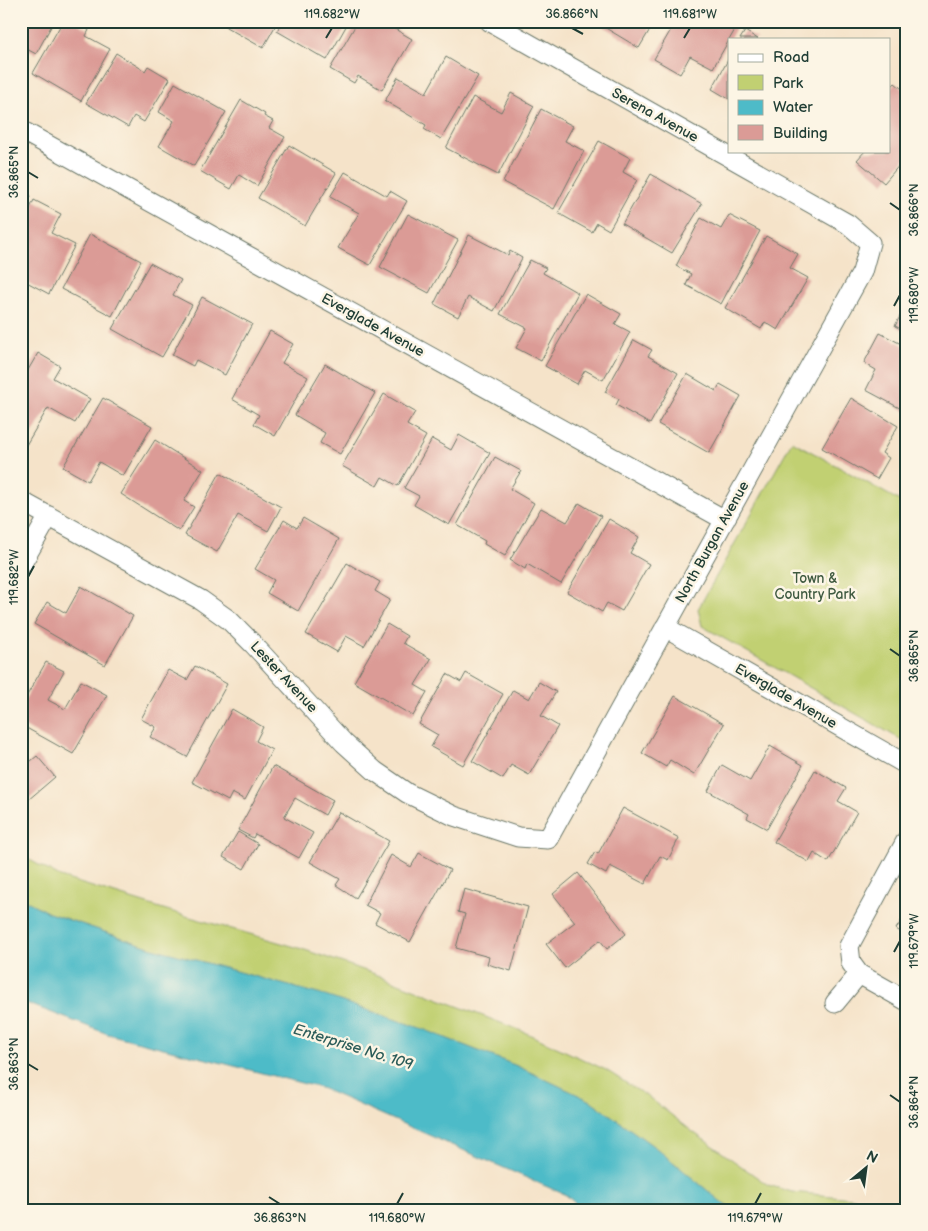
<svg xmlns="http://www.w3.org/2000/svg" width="928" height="1231" viewBox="0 0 928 1231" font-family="'Balsamiq Sans',sans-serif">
	<rect width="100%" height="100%" fill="#fcf5e5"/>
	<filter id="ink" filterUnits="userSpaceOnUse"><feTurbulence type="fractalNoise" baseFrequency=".02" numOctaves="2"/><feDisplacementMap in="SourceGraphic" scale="10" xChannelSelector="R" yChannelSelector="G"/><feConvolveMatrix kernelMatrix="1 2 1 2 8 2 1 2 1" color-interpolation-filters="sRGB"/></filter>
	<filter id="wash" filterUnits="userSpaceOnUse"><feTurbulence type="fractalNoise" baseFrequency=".0096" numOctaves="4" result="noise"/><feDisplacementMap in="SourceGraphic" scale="20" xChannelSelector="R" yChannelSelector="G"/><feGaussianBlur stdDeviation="1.12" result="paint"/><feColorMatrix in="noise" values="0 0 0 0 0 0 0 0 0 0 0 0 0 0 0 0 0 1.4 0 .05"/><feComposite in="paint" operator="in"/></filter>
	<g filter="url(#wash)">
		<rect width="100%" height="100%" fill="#f5e3c9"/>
		<!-- green -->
		<path fill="#c1d072" stroke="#708653" d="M792,441L907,505V743L702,626L698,609Z
			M21,855L60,877L186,916L299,948L375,974L524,1032L606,1070L651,1099L693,1132L768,1185L792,1192L881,1201L907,1210H734L725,1205L656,1148L591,1101L517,1066L420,1028L325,996L149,947L49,913L21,898Z"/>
		<!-- water -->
		<path fill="#4ebbc8" stroke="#367c7e" d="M21,898L49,913L149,947L325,996L420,1028L517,1066L591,1101L656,1148L725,1205L734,1210H583L566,1195L321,1088L108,1034L21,1001Z"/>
		<g id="blocks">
			<!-- building -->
			<path fill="#db9b96" d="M21,21H54L36,54L21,46Z
				M63,21H74L89,30L86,36L110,49L81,101L33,73Z
				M229,21H278L263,48L226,27Z
				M282,21H349L327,60L277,31Z
				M358,21H381L412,39L382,90L358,76L354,83L330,69Z
				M594,21H655L639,48Z
				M676,21H740L713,68L690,56L680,74L654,59Z
				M745,31L758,39H740Z
				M116,53L145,71L148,66L170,79L144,122L134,116L128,127L86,103Z
				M446,57L478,76L441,139L424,129L426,125L385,101L398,77L426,93Z
				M729,58V99L712,89Z
				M175,83L226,112L194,166L159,146L174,121L159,112Z
				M895,83L907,93V156L884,183L857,160L865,151H889V89Z
				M511,93L534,106L498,175L446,148L473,97L501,112Z
				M241,100L265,114L264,116L273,121L269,128L285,137L257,186L239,175L231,189L200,171Z
				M541,109L573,126L565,141L584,151L554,209L503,182Z
				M599,141L630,158L623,172L637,180L609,230L597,223L592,232L558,213Z
				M289,145L336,173L305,226L258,198Z
				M345,172L387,196L390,191L407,201L370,265L338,248L359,213L330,197Z
				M651,174L702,204L672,253L622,224Z
				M21,191L31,196L21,213Z
				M34,200L61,214L51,233L75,245L49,294L21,279V226Z
				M408,214L458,240L429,293L380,267Z
				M729,215L760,231L721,304L686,285L691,274L676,266L701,218L721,229Z
				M90,234L141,261L112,316L61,289Z
				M469,235L508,255L510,251L522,258L494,311L468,297L458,317L434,304Z
				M766,236L798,254L790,268L808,278L778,330L765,322L761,329L725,308Z
				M530,260L546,268L543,273L578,293L541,361L516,348L527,328L500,314Z
				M150,263L181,280L173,295L192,305L162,357L112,329Z
				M586,294L621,314L615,324L630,332L603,380L585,370L577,384L545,366Z
				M202,297L252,324L225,375L196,360L193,366L172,355Z
				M907,303V332L895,326Z
				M270,331L293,344L282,363L308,377L275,436L254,424L259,415L232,399Z
				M880,333L907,347V412L866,390L876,370L864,363Z
				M634,340L652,350L648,356L678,373L650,424L616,405L619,399L605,392Z
				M38,353L60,366L53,378L90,399L75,423L48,408L26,445L21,442V382Z
				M325,364L375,393L340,454L320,443L325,433L295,415Z
				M687,374L716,391L720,384L741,396L709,453L658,424Z
				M384,394L415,412L407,425L426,436L398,486L382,477L377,486L342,466Z
				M103,398L152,426L123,476L99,462L88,481L63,467Z
				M851,398L898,426L882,453L889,458L877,479L822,448Z
				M459,435L490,453L449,525L414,505L419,496L404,488L432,439L451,450Z
				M155,440L203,470L184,501L194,507L179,531L121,494Z
				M495,457L521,471L510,489L534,503L505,556L484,544L485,541L457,525Z
				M220,473L281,507L268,531L238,515L217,552L185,535Z
				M579,503L601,516L561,584L527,564L525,569L510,560L541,508L567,522Z
				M303,518L339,539L298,611L267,593L274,580L255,569L284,520L297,528Z
				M609,519L639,537L630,553L649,564L622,611L607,603L602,612L567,592Z
				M347,563L380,582L375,591L390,600L364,646L346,636L337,652L306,634Z
				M81,586L133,616L105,665L34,624L47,602L66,613Z
				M387,624L407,636L403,643L431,659L415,685L427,692L413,716L354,682Z
				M46,662L64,671L48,700L65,709L81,681L107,695L73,754L21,725V706Z
				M195,666L227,684L187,757L150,737L156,727L141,719L168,670L187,680Z
				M466,673L503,694L463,765L431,747L438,735L419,724L447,674L461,682Z
				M539,682L556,692L541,716L558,726L529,775L511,765L503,779L472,761L513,690L529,699Z
				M675,696L724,724L694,775L670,760L666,767L642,753Z
				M232,709L263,727L256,741L272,750L245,800L232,793L228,801L192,782Z
				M770,746L803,765L767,829L747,818L749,814L708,791L722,765L750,781Z
				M37,756L55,777L21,806L25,811L21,813V769Z
				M273,766L333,800L325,815L295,798L284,817L313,833L299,858L255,834L253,838L238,830Z
				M815,770L846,788L838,801L857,812L828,862L814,853L809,862L774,842Z
				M623,808L679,838L668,860L660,856L645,884L610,866L606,874L588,864L595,852L598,854Z
				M339,812L389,841L356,898L336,885L340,879L310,862Z
				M238,832L258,844L244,869L223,857Z
				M419,853L450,870L410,942L375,923L380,913L365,905L391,855L411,867Z
				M578,873L626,934L607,949L600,940L565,968L546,944L575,922L553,894Z
				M464,889L528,907L511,971L487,964L489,957L456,948L465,914L458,912Z
				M907,912V936L896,929Z"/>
		</g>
	</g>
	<g filter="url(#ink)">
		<use href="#blocks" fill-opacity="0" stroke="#6a7768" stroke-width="1"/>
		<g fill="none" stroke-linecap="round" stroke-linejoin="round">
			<!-- minor casing -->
			<g stroke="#6a7768" stroke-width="21">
				<path id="minor" d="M21,130L725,520
					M21,501L201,600L229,620L253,644L344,743L375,771L407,793L454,816L518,837L548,839L862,272L870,243L848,224L489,21
					M21,565L49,516
					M665,627L907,765
					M859,974L907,1001
					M835,1003L859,974L851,963L849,946L907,839"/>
			</g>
			<!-- minor -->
			<use href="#minor" stroke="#fff" stroke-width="19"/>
		</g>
	</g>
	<!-- ticks -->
	<path fill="none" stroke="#1f3d34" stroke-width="2" d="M572,28L583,34M326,38L332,28M684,38L690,28M28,172L38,178M890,203L900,210M894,306L900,295M28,577L34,566M890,649L900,656M894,952L900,941M28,1064L38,1070M890,1095L900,1102M269,1197L280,1204M397,1204L403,1193M755,1204L761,1193"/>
	<g text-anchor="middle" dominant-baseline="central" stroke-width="5" stroke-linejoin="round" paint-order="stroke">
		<!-- street labels -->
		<g font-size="14" fill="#1f3d34" stroke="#fcf5e5">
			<text transform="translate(655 115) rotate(29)">Serena Avenue</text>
			<text transform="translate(373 325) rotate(29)">Everglade Avenue</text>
			<text transform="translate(712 542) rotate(-61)">North Burgan Avenue</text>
			<text transform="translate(284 677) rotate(47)">Lester Avenue</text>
			<text transform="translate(786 696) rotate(30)">Everglade Avenue</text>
		</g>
		<!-- park labels -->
		<g font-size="14" fill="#3f5a40" stroke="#fcf5e5">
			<text x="815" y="578">Town &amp;<tspan x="815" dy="16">Country Park</tspan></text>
		</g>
		<!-- water labels -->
		<g font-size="15" font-style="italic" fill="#2b5c59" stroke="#fcf5e5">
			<text transform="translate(353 1047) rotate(17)">Enterprise No. 109</text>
		</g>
	</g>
	<!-- margin -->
	<rect width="928" height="1231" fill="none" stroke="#fcf5e5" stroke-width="55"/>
	<!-- legend -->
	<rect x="728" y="38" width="162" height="115" fill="#fcf5e5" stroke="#a4ab9e"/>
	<rect x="738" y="54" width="25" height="8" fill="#ffffff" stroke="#a4ab9e"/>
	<text x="773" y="62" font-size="15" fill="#1f3d34">Road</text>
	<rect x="738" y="75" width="25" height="15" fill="#c1d072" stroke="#a4ab9e"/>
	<text x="773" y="88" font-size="15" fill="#1f3d34">Park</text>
	<rect x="738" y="100" width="25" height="15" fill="#4ebbc8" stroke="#a4ab9e"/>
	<text x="773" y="112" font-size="15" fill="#1f3d34">Water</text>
	<rect x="738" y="125" width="25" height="15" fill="#db9b96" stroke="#a4ab9e"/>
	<text x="773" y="138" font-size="15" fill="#1f3d34">Building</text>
	<!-- north arrow -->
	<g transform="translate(866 1168) rotate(29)" stroke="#fcf5e5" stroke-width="4" paint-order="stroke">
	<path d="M0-4L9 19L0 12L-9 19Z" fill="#1f3d34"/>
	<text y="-8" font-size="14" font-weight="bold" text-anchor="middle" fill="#1f3d34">N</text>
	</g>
	<rect x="28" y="28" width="872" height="1176" fill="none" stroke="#1f3d34" stroke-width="2"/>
	<g font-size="12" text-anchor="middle" fill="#1f3d34">
		<text x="332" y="18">119.682°W</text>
		<text x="572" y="18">36.866°N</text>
		<text x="690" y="18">119.681°W</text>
		<text transform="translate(14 172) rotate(-90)" y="4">36.865°N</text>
		<text transform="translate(914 210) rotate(-90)" y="4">36.866°N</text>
		<text transform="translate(914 295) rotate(-90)" y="4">119.680°W</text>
		<text transform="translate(14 577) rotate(-90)" y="4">119.682°W</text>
		<text transform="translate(914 656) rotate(-90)" y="4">36.865°N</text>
		<text transform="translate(914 941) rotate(-90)" y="4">119.679°W</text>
		<text transform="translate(14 1064) rotate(-90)" y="4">36.863°N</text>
		<text transform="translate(914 1102) rotate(-90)" y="4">36.864°N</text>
		<text x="280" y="1222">36.863°N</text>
		<text x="397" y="1222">119.680°W</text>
		<text x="755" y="1222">119.679°W</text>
	</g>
</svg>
